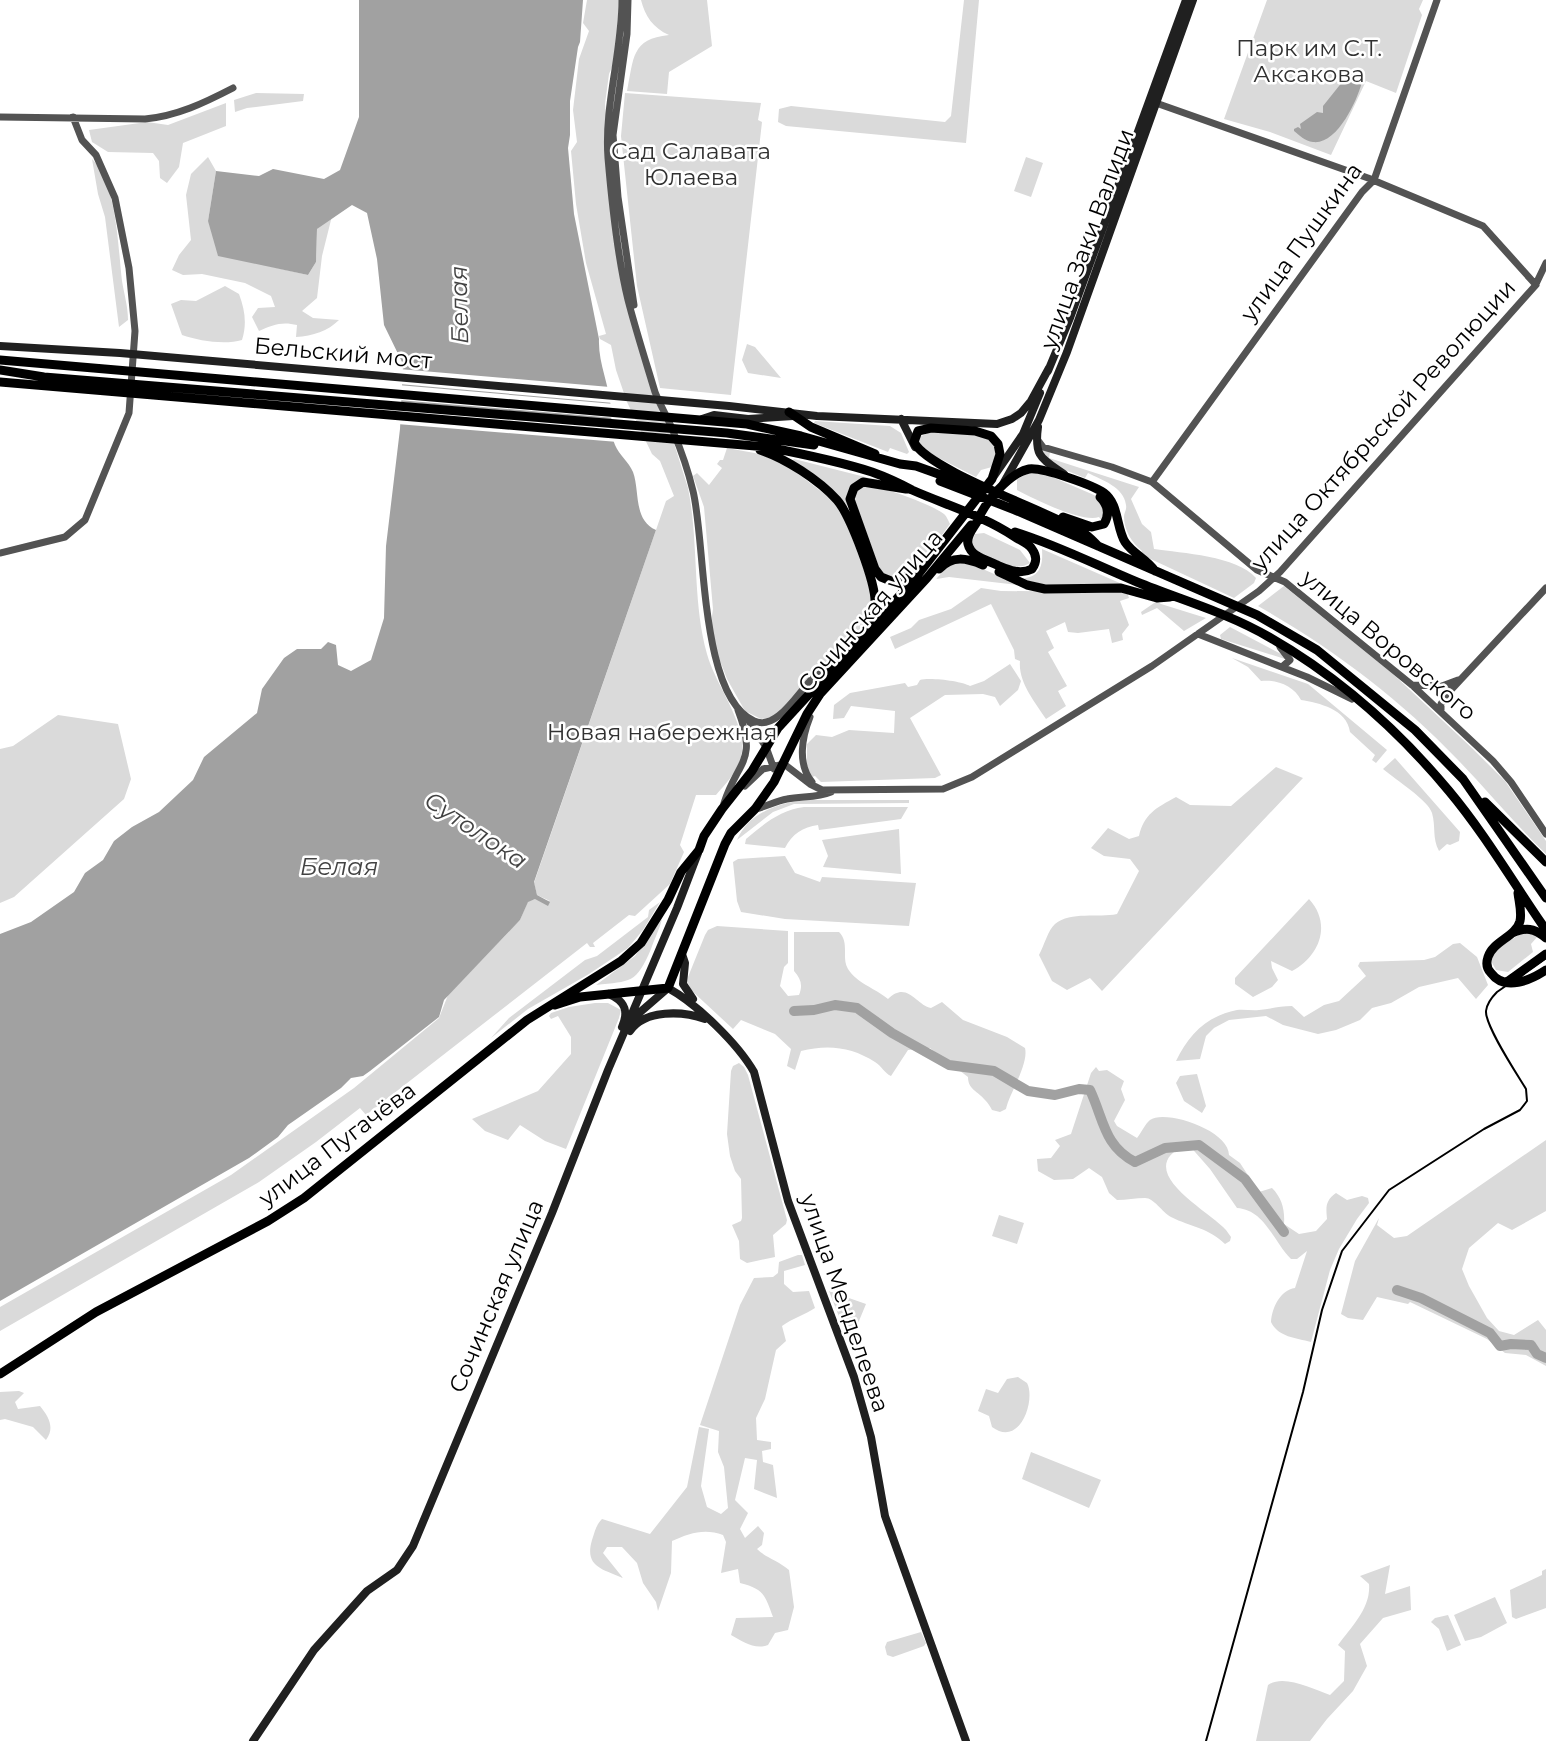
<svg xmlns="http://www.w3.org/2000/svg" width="1546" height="1741" viewBox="0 0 1546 1741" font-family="Montserrat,sans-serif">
	<rect width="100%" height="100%" fill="#fff"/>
	<!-- green -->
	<path fill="#dadada" d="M587,0H619L615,60L609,74L605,104L619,268L688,488C699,542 692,600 707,654C715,683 740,714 742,744C744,765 729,780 716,795H696L680,845L684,852L670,884L635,916L629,915L593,943L595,947H590L587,943L366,1115L360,1108L316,1142L259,1182L0,1331V1307L231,1175L354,1088L439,1018L448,995L520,920L528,901L535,899L550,901L537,895L534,883L656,530L666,501L674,496L660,461L652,454L627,402L616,370L611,345L600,339L599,336L606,334L586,263L576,204L571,151L577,142L573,110L579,59L589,31L583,23Z
		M641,0H707L712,46L669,72L667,94L627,91C634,58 631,39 669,35C653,28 645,16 641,0Z
		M964,0H979L966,143L786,126L778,122L779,109L791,106L945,122L951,116Z
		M1267,0H1423L1419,9L1422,15L1396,93L1366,81L1331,155L1270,132L1224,119Z
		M256,93L304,94L303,101L247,108L235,112L234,100Z
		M625,93L761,103L758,120L762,122L731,395L660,388L637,286L621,136Z
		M226,103V126L183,143L179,167L167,183L160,178L159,161L153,153L108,152L92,142L89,130L147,122L168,125Z
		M208,157L216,171L208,221L268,266L308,275L316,262L317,229L332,216L322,256L317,298L302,311L313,318L339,320C328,331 313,336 296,337L297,325C282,321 272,325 259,331L252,317L258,308L275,307L271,296L245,283L202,274L183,275L172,270L179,255L191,240L186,195L191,174Z
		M1026,157L1043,163L1031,197L1014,191Z
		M92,159C117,183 118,248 122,281C124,294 128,306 128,320L119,327L105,217L98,194Z
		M225,286L239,294C245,310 247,324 242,340C225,345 199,341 182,335L171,304L181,300L196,301Z
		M747,344L755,347L781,378L748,373L742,360Z
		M815,421L890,426L901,433L909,452L907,454L890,448L888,452L814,423Z
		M931,431L982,436L993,442L997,455L992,467L981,470L976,477L931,454L919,445L918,438Z
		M727,448L766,455L780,460L835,502L846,521L866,576L873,603L866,623L841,650L818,671L786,706L774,717L761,719L745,711L727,679L716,650L711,623L713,609L704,507L693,476L697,473L709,485L722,468L717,464L720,460H723Z
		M1039,448L1050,452L1049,458L1139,487L1131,499L1142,524L1151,532L1154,549C1182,553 1237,556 1256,578L1254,583L1234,598L1140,554L1142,551C1132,543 1124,530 1124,517C1124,512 1127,510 1126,505C1124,487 1102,480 1088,473L1085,478L1050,464Z
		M794,459L869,478C848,480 848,494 847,509L792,461Z
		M1031,472L1043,473L1094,495L1099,499L1104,513L1101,520L1099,517C1082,523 1034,499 1017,490V479Z
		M864,485C879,485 933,505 944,514C946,515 949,522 950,524C935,544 920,571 895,579L884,574L879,567L854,499L857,490Z
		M984,533L1020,550L1030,563C1014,574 983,557 971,545L975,534Z
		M1042,549L1122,584L1055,587L1021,579C1041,577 1043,565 1042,549Z
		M956,562L976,566L1019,585L949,577L936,579L947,567Z
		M1284,586L1393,674L1473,749L1505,781L1546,841V854C1515,824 1488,791 1458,760C1399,698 1332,648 1258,606Z
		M981,588L1001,591L1127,592L1129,598L1120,601L1129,625L1122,634L1123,640L1112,643L1109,629L1078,633L1068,632L1065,622L1046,631L1054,648L1048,652L1067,686L1058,691L1066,706L1046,719C1035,702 1018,682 1020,661L1015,659L1014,650L991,604L895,649L890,637L911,628L919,620L951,609Z
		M1157,601L1161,604L1206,618L1184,631L1157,608L1142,615L1141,612Z
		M1230,627L1283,655L1285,659L1221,639L1220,635Z
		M1232,658L1308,684L1387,750L1376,763L1372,760L1375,755L1350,732C1347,709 1319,703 1301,700C1294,686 1276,679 1261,681L1248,667Z
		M1010,664L1021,681L1018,690L1000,706L995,697L983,694L945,695L910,718L941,775L935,778L821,782L815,776L812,777L807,770V744L816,735L832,737L849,730L894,733L895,711L851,706L844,718L833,719L834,705L850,693L905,683L908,687L917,685L920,680C929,677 962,681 970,686L984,681Z
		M58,715L118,724L131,779L124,799L14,897L0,903V749L13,746Z
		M1395,758L1460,832L1459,841L1450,845L1447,844L1439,851C1432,838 1436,827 1432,813C1429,801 1395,779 1383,769Z
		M1276,767L1303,778L1102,991L1090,978L1067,990L1052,981L1039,955C1044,946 1048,930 1055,924C1071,911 1098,918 1117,914L1139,871L1130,859L1104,856L1091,848L1108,828L1129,839L1139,836C1144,814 1156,808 1176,797L1190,805L1231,806Z
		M812,800H909V803L794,804L773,812L737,840C749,811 783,801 812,800Z
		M804,807H908L901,819L819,830L818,825C803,827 792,834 785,848L745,844L746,839C764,824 780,810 804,807Z
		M899,829L901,874L823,867L828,856L822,840Z
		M785,856L795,873L820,882L822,877L916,883L909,926L785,919L741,912L737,901L733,862L738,859Z
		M1309,899C1332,924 1320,956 1292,971L1271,961L1272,968L1278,980L1272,987L1253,997L1235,984V978Z
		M660,902L643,930L628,948L589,974L528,1009L491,1038L509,1018L585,960L597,956L648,917L649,910Z
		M662,919C660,928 654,940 651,949C636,984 631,981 596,985L635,956Z
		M717,926L788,931V963L784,967L780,986L788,996L799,995C803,985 801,979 794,971V932H839C850,943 841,957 848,969C858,984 875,988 888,999C907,980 916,1005 931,1008L942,1002L963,1020L1007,1037L1025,1048C1029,1064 1009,1094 1006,1109L1000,1112L992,1110C990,1106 988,1103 985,1100C978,1091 968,1090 968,1077L930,1048L908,1050L891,1076C884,1073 882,1066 875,1062C852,1047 828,1044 801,1051L795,1070L787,1066L791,1049L775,1034L741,1020L733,1029L691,990L688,983V977L705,935L708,930Z
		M1524,932L1538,936L1531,944L1533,952L1508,972L1496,970L1490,959L1496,949Z
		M1460,943L1477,957L1488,985L1476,999L1458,978L1419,987L1391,1003L1372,1008L1360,1020L1336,1030L1318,1034L1283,1025L1266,1016L1229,1020L1214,1028L1206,1036L1200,1059L1176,1061C1189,1034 1207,1016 1237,1010C1244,1009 1252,1011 1259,1010C1270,1009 1280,1006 1292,1006L1304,1017L1324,1005L1339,1001L1366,976L1358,966L1360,962L1424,960L1435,957L1453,944Z
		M595,1003H608L621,1010L619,1018L566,1149L545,1141L520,1125L508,1140L485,1131L472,1119L538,1091L571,1054V1037L558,1016L551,1019L549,1016L551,1013L569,1007Z
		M739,1063L744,1067L748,1075L787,1220L786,1224L773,1235L775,1257L747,1263L740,1259L739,1241L732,1225L741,1221L742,1218L741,1179L735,1171L730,1156L727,1134L731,1071L733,1066Z
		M1096,1067L1099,1071L1107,1070L1124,1081L1121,1089L1125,1100L1114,1121L1117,1126L1137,1138C1141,1133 1145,1124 1150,1120C1165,1109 1229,1130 1229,1155L1240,1163L1259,1192L1272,1188C1282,1198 1285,1210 1284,1224L1299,1234L1316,1231L1327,1219C1326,1207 1325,1201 1336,1193L1347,1200L1362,1196L1368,1198L1369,1203L1357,1219L1339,1249L1330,1270L1311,1342C1296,1338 1278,1337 1271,1322C1272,1308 1280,1290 1295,1288L1307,1251L1297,1259H1291C1273,1241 1265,1210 1237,1208L1210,1169L1188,1144C1128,1169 1208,1210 1226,1230L1231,1237L1230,1241L1225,1244C1209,1228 1191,1227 1171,1217C1162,1212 1154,1198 1145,1198C1136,1198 1126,1200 1117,1200L1109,1193L1102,1177L1089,1168L1073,1179L1054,1180L1038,1171L1037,1159L1051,1158L1060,1146L1055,1140L1071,1134L1091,1073Z
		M1197,1074L1206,1106L1202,1113L1184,1101L1176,1083L1180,1076Z
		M1546,1140V1211L1512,1230L1498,1223L1469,1248L1462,1269L1469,1286L1487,1318L1499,1331L1514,1335L1538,1320L1546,1330V1366L1526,1355L1505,1353L1487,1339L1410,1302L1408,1304L1377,1297L1363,1320L1348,1318L1341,1314L1355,1261L1379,1218L1377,1225L1394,1238L1407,1236Z
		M999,1215L1024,1223L1017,1244L992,1236Z
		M798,1255H802L805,1265L784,1271V1284L793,1292L809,1291L815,1308C804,1315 793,1318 782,1326L786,1341L776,1350L765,1399L756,1418L757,1440L771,1442V1449L762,1451L763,1462L773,1465L777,1498L754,1489L757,1460L745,1458L735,1500L748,1513L740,1529L745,1538L758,1526L764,1533L762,1545L757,1549C766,1558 779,1561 789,1570L794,1607L788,1630L775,1633L768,1645C755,1650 743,1642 731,1635L736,1618L773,1617C765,1595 764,1589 740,1583L738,1569L721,1573L726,1542L723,1535C705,1528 689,1533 672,1541L671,1573L658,1611L656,1602L643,1583L637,1563L622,1547H607L603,1553L623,1578C603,1569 584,1567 592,1540C595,1531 596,1525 602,1519L650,1534L687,1487L699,1427L709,1429L701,1486L707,1507L721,1514L728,1508L724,1467L718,1452L719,1431L700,1425L740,1305L754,1278L773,1277L778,1273L779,1262Z
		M829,1291L866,1304L854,1333L845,1332Z
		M1018,1377L1027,1383C1036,1400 1020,1448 992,1427L989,1416L978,1411L986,1389L998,1393L1007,1379Z
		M19,1391L24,1393L15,1402L18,1409L40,1406C49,1417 55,1428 46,1440L33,1427L5,1419L0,1420V1392Z
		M1031,1452L1101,1480L1089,1508L1022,1479Z
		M1390,1565L1385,1594L1410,1586L1411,1610L1383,1618L1360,1644L1367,1666L1353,1691L1327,1719L1310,1741H1256L1268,1685C1284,1674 1312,1689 1330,1695L1344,1681L1345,1651L1338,1645C1352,1626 1371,1608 1369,1584L1360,1576Z
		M1546,1569V1608L1516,1619L1512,1617L1510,1590L1542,1575V1571Z
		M1495,1597L1507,1623L1481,1637L1465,1641L1454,1615Z
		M1448,1615L1461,1645L1447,1651L1439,1629L1431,1622L1435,1618Z
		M921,1632L926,1643L924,1646L893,1657L887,1655L885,1647L887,1642Z"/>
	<!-- water -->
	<path fill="#a1a1a1" d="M359,0H583L580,42L578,47L570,101V135L568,148L574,214L599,339C598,363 609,384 611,408C612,420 610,433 615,445C619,455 629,462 633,472C640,491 633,520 656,530L534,882L537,895L550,902L548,906L535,899L528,902L520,920L444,1000L439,1017L370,1071L363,1076L351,1078L341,1088L288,1125L278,1137L249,1158L0,1301V934L31,922L74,892L85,873L103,860L114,841L132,827L159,812L193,780L204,757L257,713L262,689L284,658L297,649H321L328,642L336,645L338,665L351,671L371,660L384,618L386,546L400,429L403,364L384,325L377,259L367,213L352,205L317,229L316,262L308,275L218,256L208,221L216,171L259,176L273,169L324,179L340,170L359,117Z
		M1351,74L1354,79L1358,78L1362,82C1357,101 1337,145 1313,142C1305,141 1299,135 1294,131V129L1298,127L1301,129L1300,124L1317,112L1323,113V106L1347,76Z"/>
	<!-- pier -->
	<path fill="#fff" d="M399,369L610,387L614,403L399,384Z
		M398,385L614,404L615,418L398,400Z
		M398,402L615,420L618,442L397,424Z"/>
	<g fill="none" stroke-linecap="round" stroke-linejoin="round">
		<!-- river -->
		<path stroke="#a1a1a1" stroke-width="10" d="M794,1011L814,1010L835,1005L857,1008L892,1033L949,1065L994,1071L1028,1091L1055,1095L1079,1089L1090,1090C1104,1120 1104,1146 1135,1162L1165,1148L1199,1145L1245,1179L1284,1232
			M1397,1290L1421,1298L1490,1333L1500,1346L1511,1344L1531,1345L1537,1354L1546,1358"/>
		<!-- tertiary -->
		<path stroke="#535353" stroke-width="7" d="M622,0C622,53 604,105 608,158C612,205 617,255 628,300C636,331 646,362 655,392C660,405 668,418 673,431C681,450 688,470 693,491C706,543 699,696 754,721C779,732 801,686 818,673C822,670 828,669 833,667
			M628,0L627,34L613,135L618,197L634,305
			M1156,103L1368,178L1483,226L1536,285
			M0,117L145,119C177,116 204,103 233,88
			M1037,439L1043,447L1112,467L1152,482L1257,570L1285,582L1412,685L1493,761L1511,782L1546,834
			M1152,482L1362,192L1374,180L1437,0
			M0,553L65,537L85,520L129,413L135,331L129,268L115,198L96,155L82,140L73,117
			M1198,634L1307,677L1352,699
			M1280,647L1290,660L1282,667
			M1412,685L1442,686L1458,680
			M1441,710V704L1449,692L1546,588
			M810,717C802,737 797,764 812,782
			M747,718L766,747L774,769
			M745,786L763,769L784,764L810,784L822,790L943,789L972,777L1152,666L1259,591L1280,572L1535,286L1546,263
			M724,803C738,760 758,762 738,710
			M755,809C766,807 775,801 787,799C802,796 817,798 831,792"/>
		<!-- secondary -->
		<path stroke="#202020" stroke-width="8" d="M0,346L120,353L729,406L817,416L997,424L1012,419L1021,413L1031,401L1049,368
			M1048,371L1070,318L1186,0
			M702,419L714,415L748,419L793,416
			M901,419L915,447
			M1038,427C1034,457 1041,458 1064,474
			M994,476L1023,434L1040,393
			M1003,484L1039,420L1067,352L1193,0
			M682,954L685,963L683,984L693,999
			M609,994C625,1001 629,1011 622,1027
			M631,1020L668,988C697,1004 738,1044 754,1072L788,1201L854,1377L871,1437L885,1516L966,1741
			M630,1031C645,1009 683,1011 705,1019
			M253,1741L314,1650L367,1591L397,1570L413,1546L552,1213L608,1070L677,908L698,853"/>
		<!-- primary -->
		<path stroke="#000" stroke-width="9" d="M0,360L747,424L801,436L900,464L916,466L983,490
			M0,370L44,377L727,433L814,445
			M0,382L767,447C803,454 838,461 872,472C886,477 899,483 912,490C946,505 984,516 1015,537C1021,541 1028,543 1032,549C1037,556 1037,562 1032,569C1020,575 1009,570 997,565C987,560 971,557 968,544C966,535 974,528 978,520C985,502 1009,473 1029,469C1042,467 1093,485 1104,493C1119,504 1116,527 1125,542C1133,554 1147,559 1155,571
			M789,412L811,427L875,454
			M760,450C785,458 819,480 837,500C850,515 877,585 875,605C875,613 871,619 867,625
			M940,481L1015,510L1257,615L1317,650L1415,730L1463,779L1546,898
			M906,489L863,482L854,488L850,499L875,569L881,577L896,583L916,574
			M1063,517L1092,527L1104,524C1110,514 1108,505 1100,497
			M1015,532C1057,545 1096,565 1137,582C1181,600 1228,613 1269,637C1337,676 1399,731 1449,791C1485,834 1514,884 1546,930
			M939,569C953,555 966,558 983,565
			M999,572L1027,585L1045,589L1121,588L1157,598L1170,597
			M1485,802L1546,862
			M1518,893C1519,902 1522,912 1520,921C1516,937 1493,941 1488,957C1486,963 1487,969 1491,973C1505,992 1531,980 1546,970
			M1512,933C1526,927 1534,928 1546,938
			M1507,982L1546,954
			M555,1005L580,997L668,988L725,844L731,833L755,809L774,782L807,714L820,694L927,578L971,525
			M0,1374L96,1312L268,1221L304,1198L527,1020L621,961L641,943L668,900L681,872L699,850L704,836L722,809L752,771L778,728L913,581L992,479L1000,454L998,444L991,436L975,431L931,428L918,431L914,442C927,470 1050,512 1082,532C1088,535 1093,541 1098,546"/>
		<!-- tram -->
		<path stroke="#000" stroke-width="2" d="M1206,1741L1303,1392L1322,1310L1342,1251L1389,1190L1484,1129L1520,1110L1527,1101L1526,1089C1517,1074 1485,1026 1486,1011C1487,1003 1492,997 1497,992L1546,958"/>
	</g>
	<g text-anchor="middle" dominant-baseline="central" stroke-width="5" stroke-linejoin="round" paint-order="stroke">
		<!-- park labels -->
		<g font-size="23" fill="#313131" stroke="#fff">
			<text x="1309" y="48">Парк им С.Т.<tspan x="1309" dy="26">Аксакова</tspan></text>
			<text x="691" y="151">Сад Салавата<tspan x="691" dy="26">Юлаева</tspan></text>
			<text x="662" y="732">Новая набережная</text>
		</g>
		<!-- street labels -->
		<g font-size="23" fill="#000" stroke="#fff">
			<text transform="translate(1087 239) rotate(-70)">улица Заки Валиди</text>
			<text transform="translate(1301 242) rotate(-54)">улица Пушкина</text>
			<text transform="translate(343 353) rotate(5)">Бельский мост</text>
			<text transform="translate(1383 425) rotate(-48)">улица Октябрьской Революции</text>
			<text transform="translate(870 611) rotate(-49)">Сочинская улица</text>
			<text transform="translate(1389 645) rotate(40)">улица Воровского</text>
			<text transform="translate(337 1144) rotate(-37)">улица Пугачёва</text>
			<text transform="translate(496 1296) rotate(-67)">Сочинская улица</text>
			<text transform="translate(845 1303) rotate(71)">улица Менделеева</text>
		</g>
		<!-- water labels -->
		<g font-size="24" font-style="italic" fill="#424242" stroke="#fff">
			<text transform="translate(459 305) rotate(-91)">Белая</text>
			<text transform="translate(476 830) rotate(34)">Сутолока</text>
			<text x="339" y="866">Белая</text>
		</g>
	</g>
</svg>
